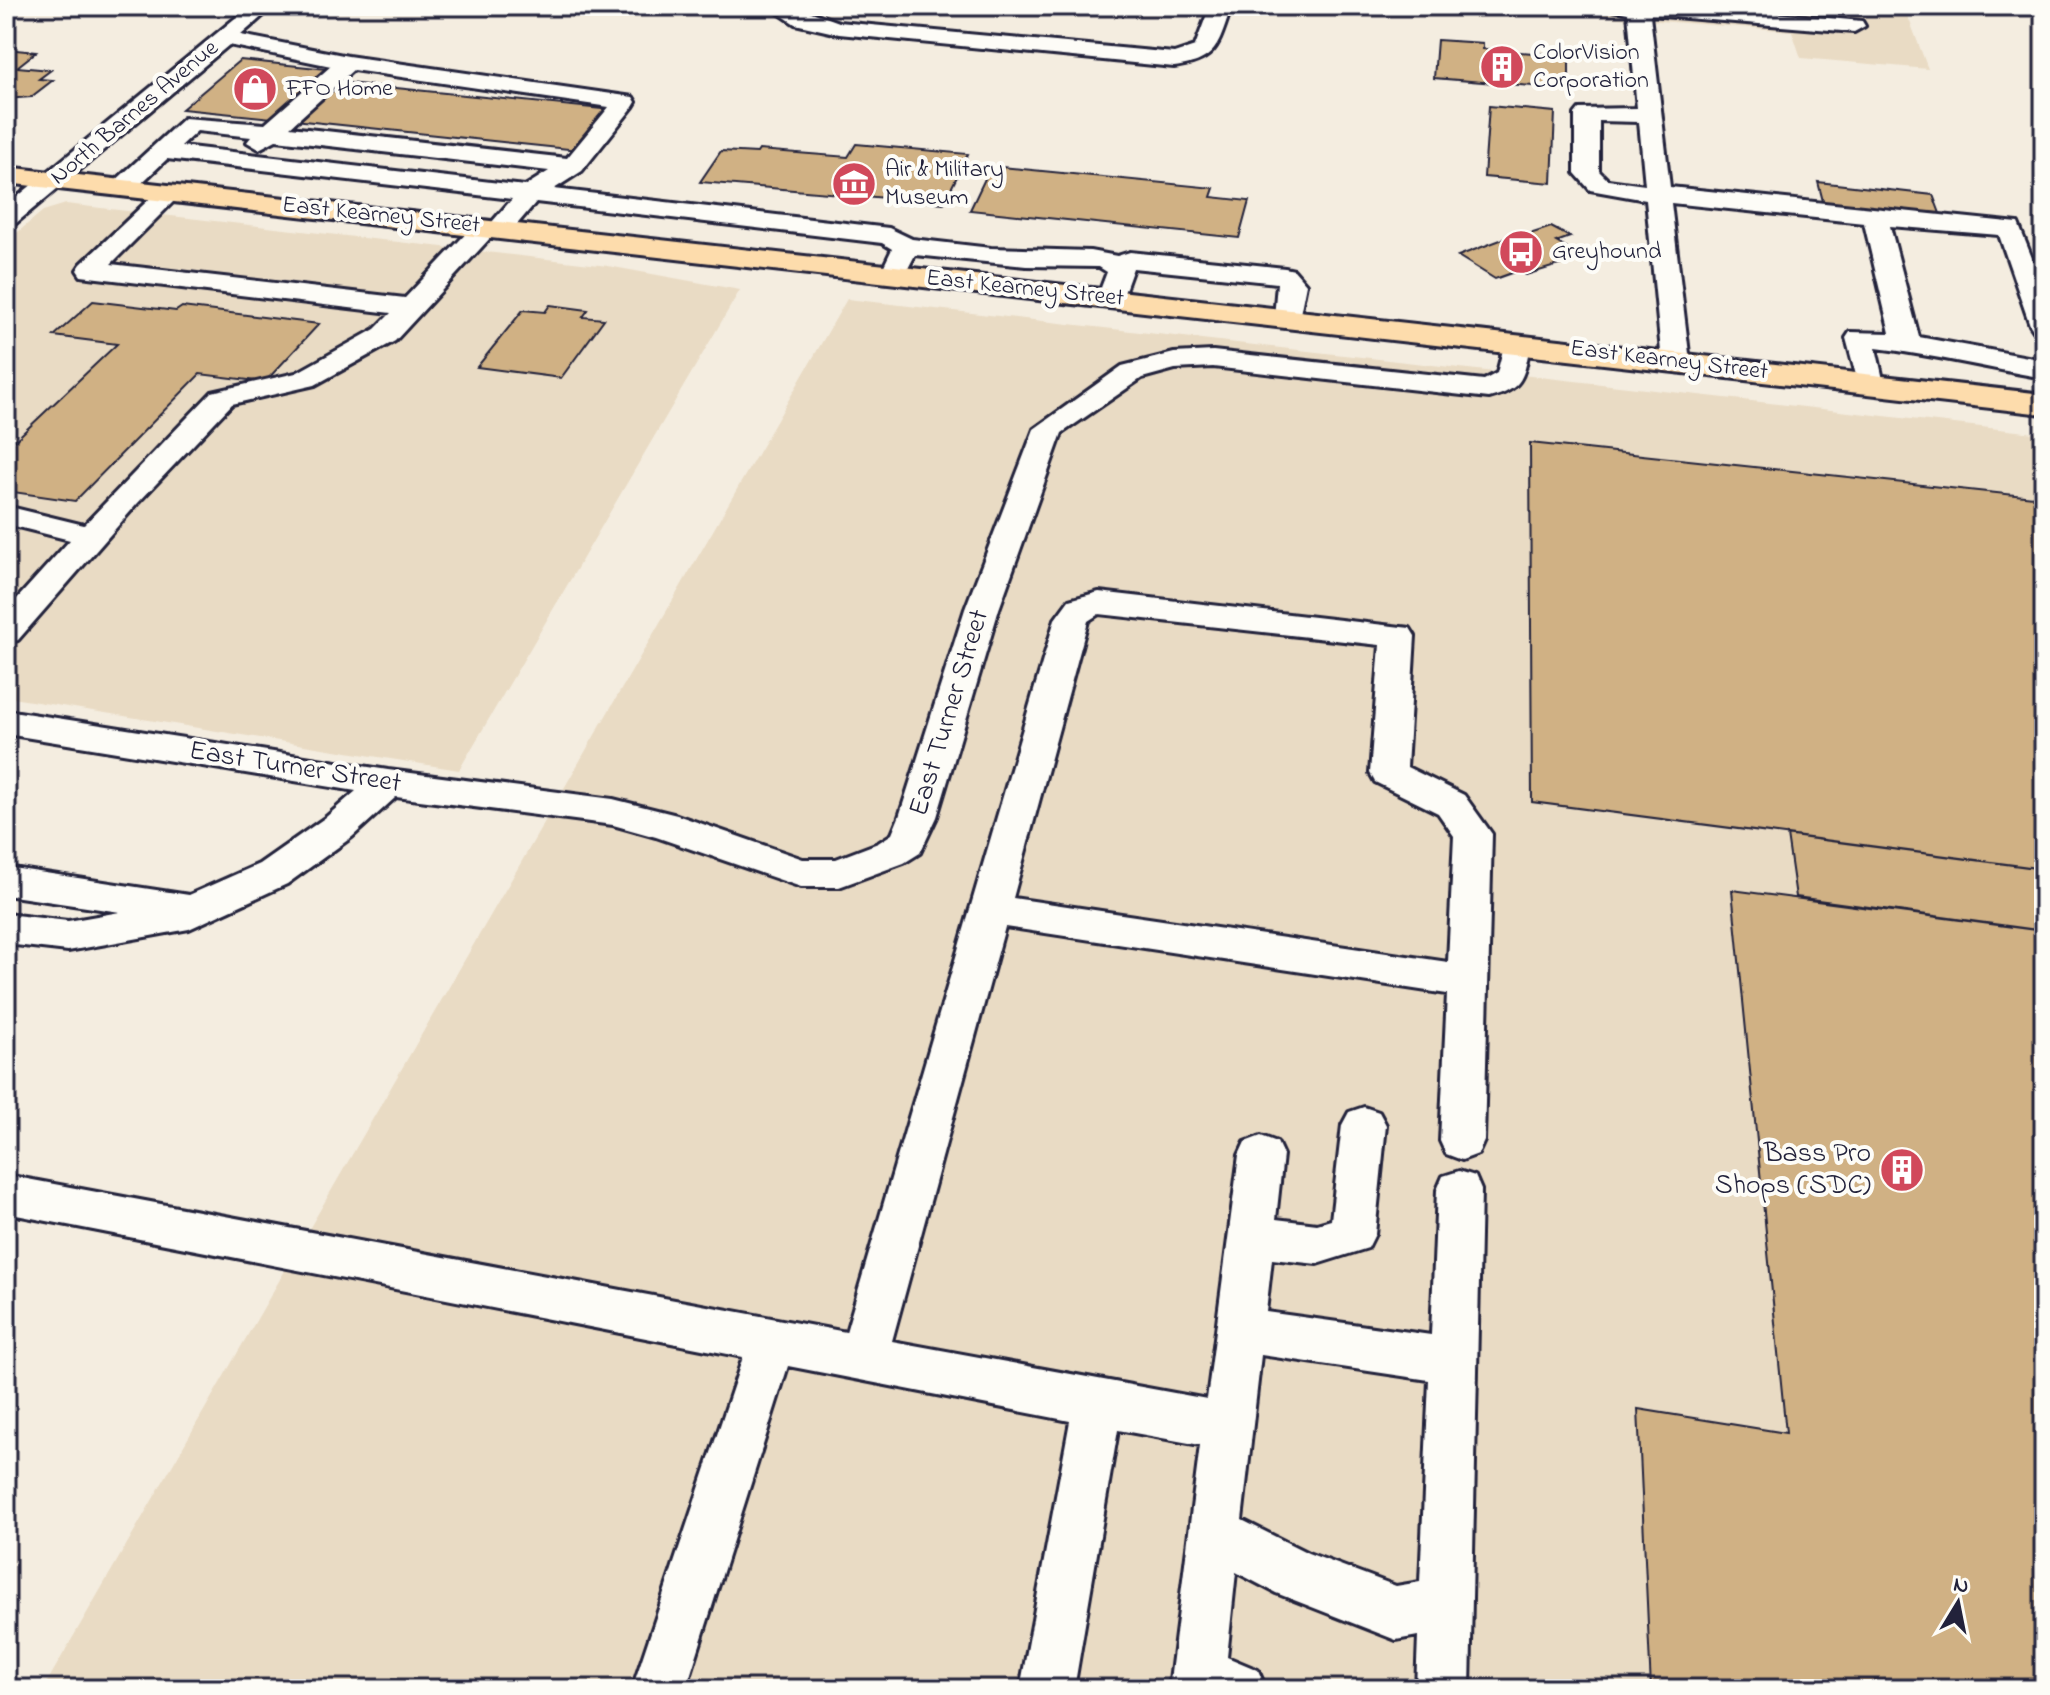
<svg xmlns="http://www.w3.org/2000/svg" width="2050" height="1695" viewBox="0 0 2050 1695" font-family="'Indie Flower',sans-serif">
	<rect width="100%" height="100%" fill="#f4ede0"/>
	<filter id="ink" filterUnits="userSpaceOnUse"><feTurbulence type="fractalNoise" baseFrequency=".0125" numOctaves="2"/><feDisplacementMap in="SourceGraphic" scale="16" xChannelSelector="R" yChannelSelector="G"/><feConvolveMatrix kernelMatrix="1 2 1 2 8 2 1 2 1" color-interpolation-filters="sRGB"/></filter>
	<g filter="url(#ink)">
		<!-- built -->
		<path fill="#e9dbc4" d="M1460,6H1904L1928,69L1801,58L1792,31Z
			M66,204L608,266L740,290L459,770L6,697V242L43,211Z
			M847,299L2044,434V1689H43Z"/>
		<!-- building -->
		<path fill="#d0b184" stroke="#22223b" stroke-width="2" d="M1437,40L1483,43V49L1569,56V89L1434,78Z
			M6,49L36,52L17,67L51,70L39,79L53,80L31,97L6,99Z
			M240,60L327,69L272,118L182,109Z
			M337,82L612,110L578,150L294,120Z
			M1489,106L1555,112L1552,183L1484,177Z
			M856,144L968,154L944,203L700,182L721,151L757,153L759,150L848,157Z
			M991,166L1214,188L1211,197L1249,201L1239,238L970,210Z
			M1818,182L1933,195L1941,216L1824,205Z
			M1551,227L1570,237L1556,242L1570,250L1571,257L1559,261L1562,264L1526,275L1517,271L1495,279L1458,256L1519,233L1530,234Z
			M93,301L176,311L182,307L319,324L265,382L200,374L75,501L6,491V449L117,344L54,336Z
			M550,305L588,310L583,317L604,319L561,378L477,367L523,310L545,312Z
			M1530,443L2044,498V869L1532,802Z
			M1787,835L2044,869V931L1796,897Z
			M1732,890L2044,931V1689H1651L1638,1409L1786,1433Z"/>
		<g fill="none" stroke-linecap="round" stroke-linejoin="round">
			<!-- minor casing -->
			<g stroke="#22223b" stroke-width="6">
				<path id="minor" d="M250,6H274L241,35L348,56L633,97L636,102L633,107L582,171L554,189L889,228L912,239L991,248L1090,251L1117,256L1130,252L1285,268L1294,270L1306,284L1298,324H1278L1274,318L1277,283L1133,268L1120,304H1100L1097,298L1107,272L1099,267L1026,266L915,255L902,280H884L880,274L892,249L882,243L536,202L508,235L492,236L395,341L315,385L232,404L137,504L18,640L6,643V611L70,540L6,524V506L84,525L212,392L296,373L375,329L391,313L81,276L77,270L81,264L161,188H179L182,193L111,264L405,298L476,223L492,222L512,199L167,159L131,193H113L110,188L113,183L184,118L265,124L331,66L229,45L15,224L6,227V206ZM353,70L609,107L567,158L290,127ZM197,131L251,137L247,142L259,149L276,140L549,171L525,186L181,146Z
					M768,6H795L839,22L1174,53L1195,46L1210,6H1232C1218,44 1219,61 1174,67L839,34L795,24Z
					M1608,6H1694L1862,21L1865,26L1854,32L1650,15L1670,187L2018,223L2044,288V333L2034,331L2030,325L1999,235L1890,226L1919,337L2044,360V378C1987,368 1933,355 1876,348L1884,384L1880,390H1860L1846,338L1850,332L1890,333L1864,223L1671,203L1690,362L1686,368H1666L1662,362L1646,200L1590,190L1575,173V114L1579,109L1637,108L1628,13L1612,10ZM1599,121L1639,122L1645,185L1608,180L1599,171Z
					M1516,336L1526,338L1530,344C1524,376 1524,389 1489,398L1213,367L1175,369L1142,378L1062,433L999,609L937,817L920,853L904,863L839,887H801L656,837L613,825L396,797L352,837L287,884L189,929L68,951L6,944V914L68,921L120,912L6,895V867L189,895L259,864L326,817L356,791L6,734V710L388,770L613,799L677,815L803,859H836L878,843L892,834L899,817L965,609L1034,429L1122,366L1174,353L1213,351L1484,380L1497,373L1506,338Z
					M1099,592L1410,628L1415,636L1407,767L1464,795L1492,834L1484,1141L1478,1154L1462,1160L1446,1154L1440,1141L1447,994L1005,927L892,1341L1207,1399L1239,1155L1245,1142L1261,1136L1277,1142L1283,1155L1276,1219L1317,1224L1331,1220L1342,1125L1349,1112L1364,1107L1379,1112L1386,1125L1375,1234L1368,1248L1317,1264L1272,1259L1266,1312L1431,1335L1437,1190L1443,1176L1459,1171L1475,1176L1481,1190L1470,1689H1416L1418,1636L1396,1640L1276,1593L1236,1572L1227,1657L1258,1670L1266,1689H1169L1200,1445L1118,1430L1074,1689H1020L1070,1421L788,1366L686,1689H632L743,1357L6,1213V1175L846,1332L1055,619L1069,600ZM1099,614L1380,645L1370,773L1375,782L1438,813L1454,836L1448,962L1013,898L1088,621ZM1261,1355L1429,1380L1420,1582L1396,1586L1308,1553L1242,1520Z"/>
			</g>
			<!-- major casing -->
			<g stroke="#22223b" stroke-width="6">
				<path id="major" d="M6,167L2044,394V414L6,183Z"/>
			</g>
			<!-- minor -->
			<use href="#minor" fill="#fdfcf7" fill-rule="evenodd"/>
			<!-- major -->
			<use href="#major" fill="#fddcac" fill-rule="evenodd"/>
		</g>
	</g>
	<!-- icons -->
	<defs>
		<g id="building-disc" transform="scale(2.3)"><circle r="9.5" fill="#d1495b" stroke="#fdfcf7"/><path d="M-4-6H4V6H1V3H-1V6H-4ZM-2.5-4.3h1.7v1.8h-1.7ZM.8-4.3h1.7v1.8H.8ZM-2.5-1h1.7V.8h-1.7ZM.8-1h1.7V.8H.8Z" fill="#fff"/></g>
		<g id="shop-disc" transform="scale(2.3)"><circle r="9.5" fill="#d1495b" stroke="#fdfcf7"/><path d="M-5-2.5h2.3a2.7 3.5 0 0 1 5.4 0H5L5.5 6h-11ZM-1.5-2.5h3a1.5 2.3 0 0 0-3 0Z" fill="#fff"/></g>
		<g id="museum-disc" transform="scale(2.3)"><circle r="9.5" fill="#d1495b" stroke="#fdfcf7"/><path d="M0-6L6-3V-2H-6V-3ZM-5-1h2V3h-2ZM-1-1h2V3h-2ZM3-1h2V3H3ZM-6 4H6V6H-6Z" fill="#fff"/></g>
		<g id="bus-disc" transform="scale(2.3)"><circle r="9.5" fill="#d1495b" stroke="#fdfcf7"/><path d="M-5-6H5V4H4V6H2V4H-2V6H-4V4H-5ZM-3.5-4V0h7V-4ZM-3.5 1.2v1.5H-2V1.2ZM2 1.2v1.5H3.5V1.2Z" fill="#fff"/></g>
	</defs>
	<g fill-rule="evenodd">
		<use href="#building-disc" x="1502" y="67"/>
		<use href="#shop-disc" x="255" y="89"/>
		<use href="#museum-disc" x="854" y="184"/>
		<use href="#bus-disc" x="1521" y="252"/>
		<use href="#building-disc" x="1902" y="1170"/>
	</g>
	<g text-anchor="middle" dominant-baseline="central" stroke-width="8" stroke-linejoin="round" paint-order="stroke">
		<!-- far-poi labels -->
		<g font-size="24" fill="#22223b" stroke="#fdfcf7" text-anchor="start">
			<text x="1533" y="53">ColorVision<tspan x="1533" dy="28">Corporation</tspan></text>
			<text x="286" y="89">FFO Home</text>
			<text x="885" y="170">Air &amp; Military<tspan x="885" dy="28">Museum</tspan></text>
			<text x="1552" y="252">Greyhound</text>
		</g>
		<!-- far-street labels -->
		<g font-size="24" fill="#22223b" stroke="#fdfcf7">
			<text transform="translate(135 113) rotate(-40)">North Barnes Avenue</text>
			<text transform="translate(381 216) rotate(6)">East Kearney Street</text>
			<text transform="translate(1025 289) rotate(6)">East Kearney Street</text>
			<text transform="translate(1669 361) rotate(7)">East Kearney Street</text>
		</g>
		<!-- street labels -->
		<g font-size="28" fill="#22223b" stroke="#fdfcf7">
			<text transform="translate(950 713) rotate(-73)">East Turner Street</text>
			<text transform="translate(295 768) rotate(9)">East Turner Street</text>
		</g>
		<!-- poi labels -->
		<g font-size="28" fill="#22223b" stroke="#fdfcf7" text-anchor="end">
			<text x="1871" y="1154">Bass Pro<tspan x="1871" dy="32">Shops (SDC)</tspan></text>
		</g>
	</g>
	<!-- margin -->
	<rect width="2050" height="1695" fill="none" stroke="#fdfcf7" stroke-width="32"/>
	<rect x="16" y="16" width="2018" height="1663" fill="none" stroke="#22223b" stroke-width="3" filter="url(#ink)"/>
	<!-- north arrow -->
	<g transform="translate(1958 1603) rotate(10)" stroke="#fdfcf7" stroke-width="6" paint-order="stroke">
	<path d="M0-6L14 30L0 20L-14 30Z" fill="#22223b"/>
	<text y="-12" font-size="22" font-weight="bold" text-anchor="middle" fill="#22223b">N</text>
	</g>
</svg>
